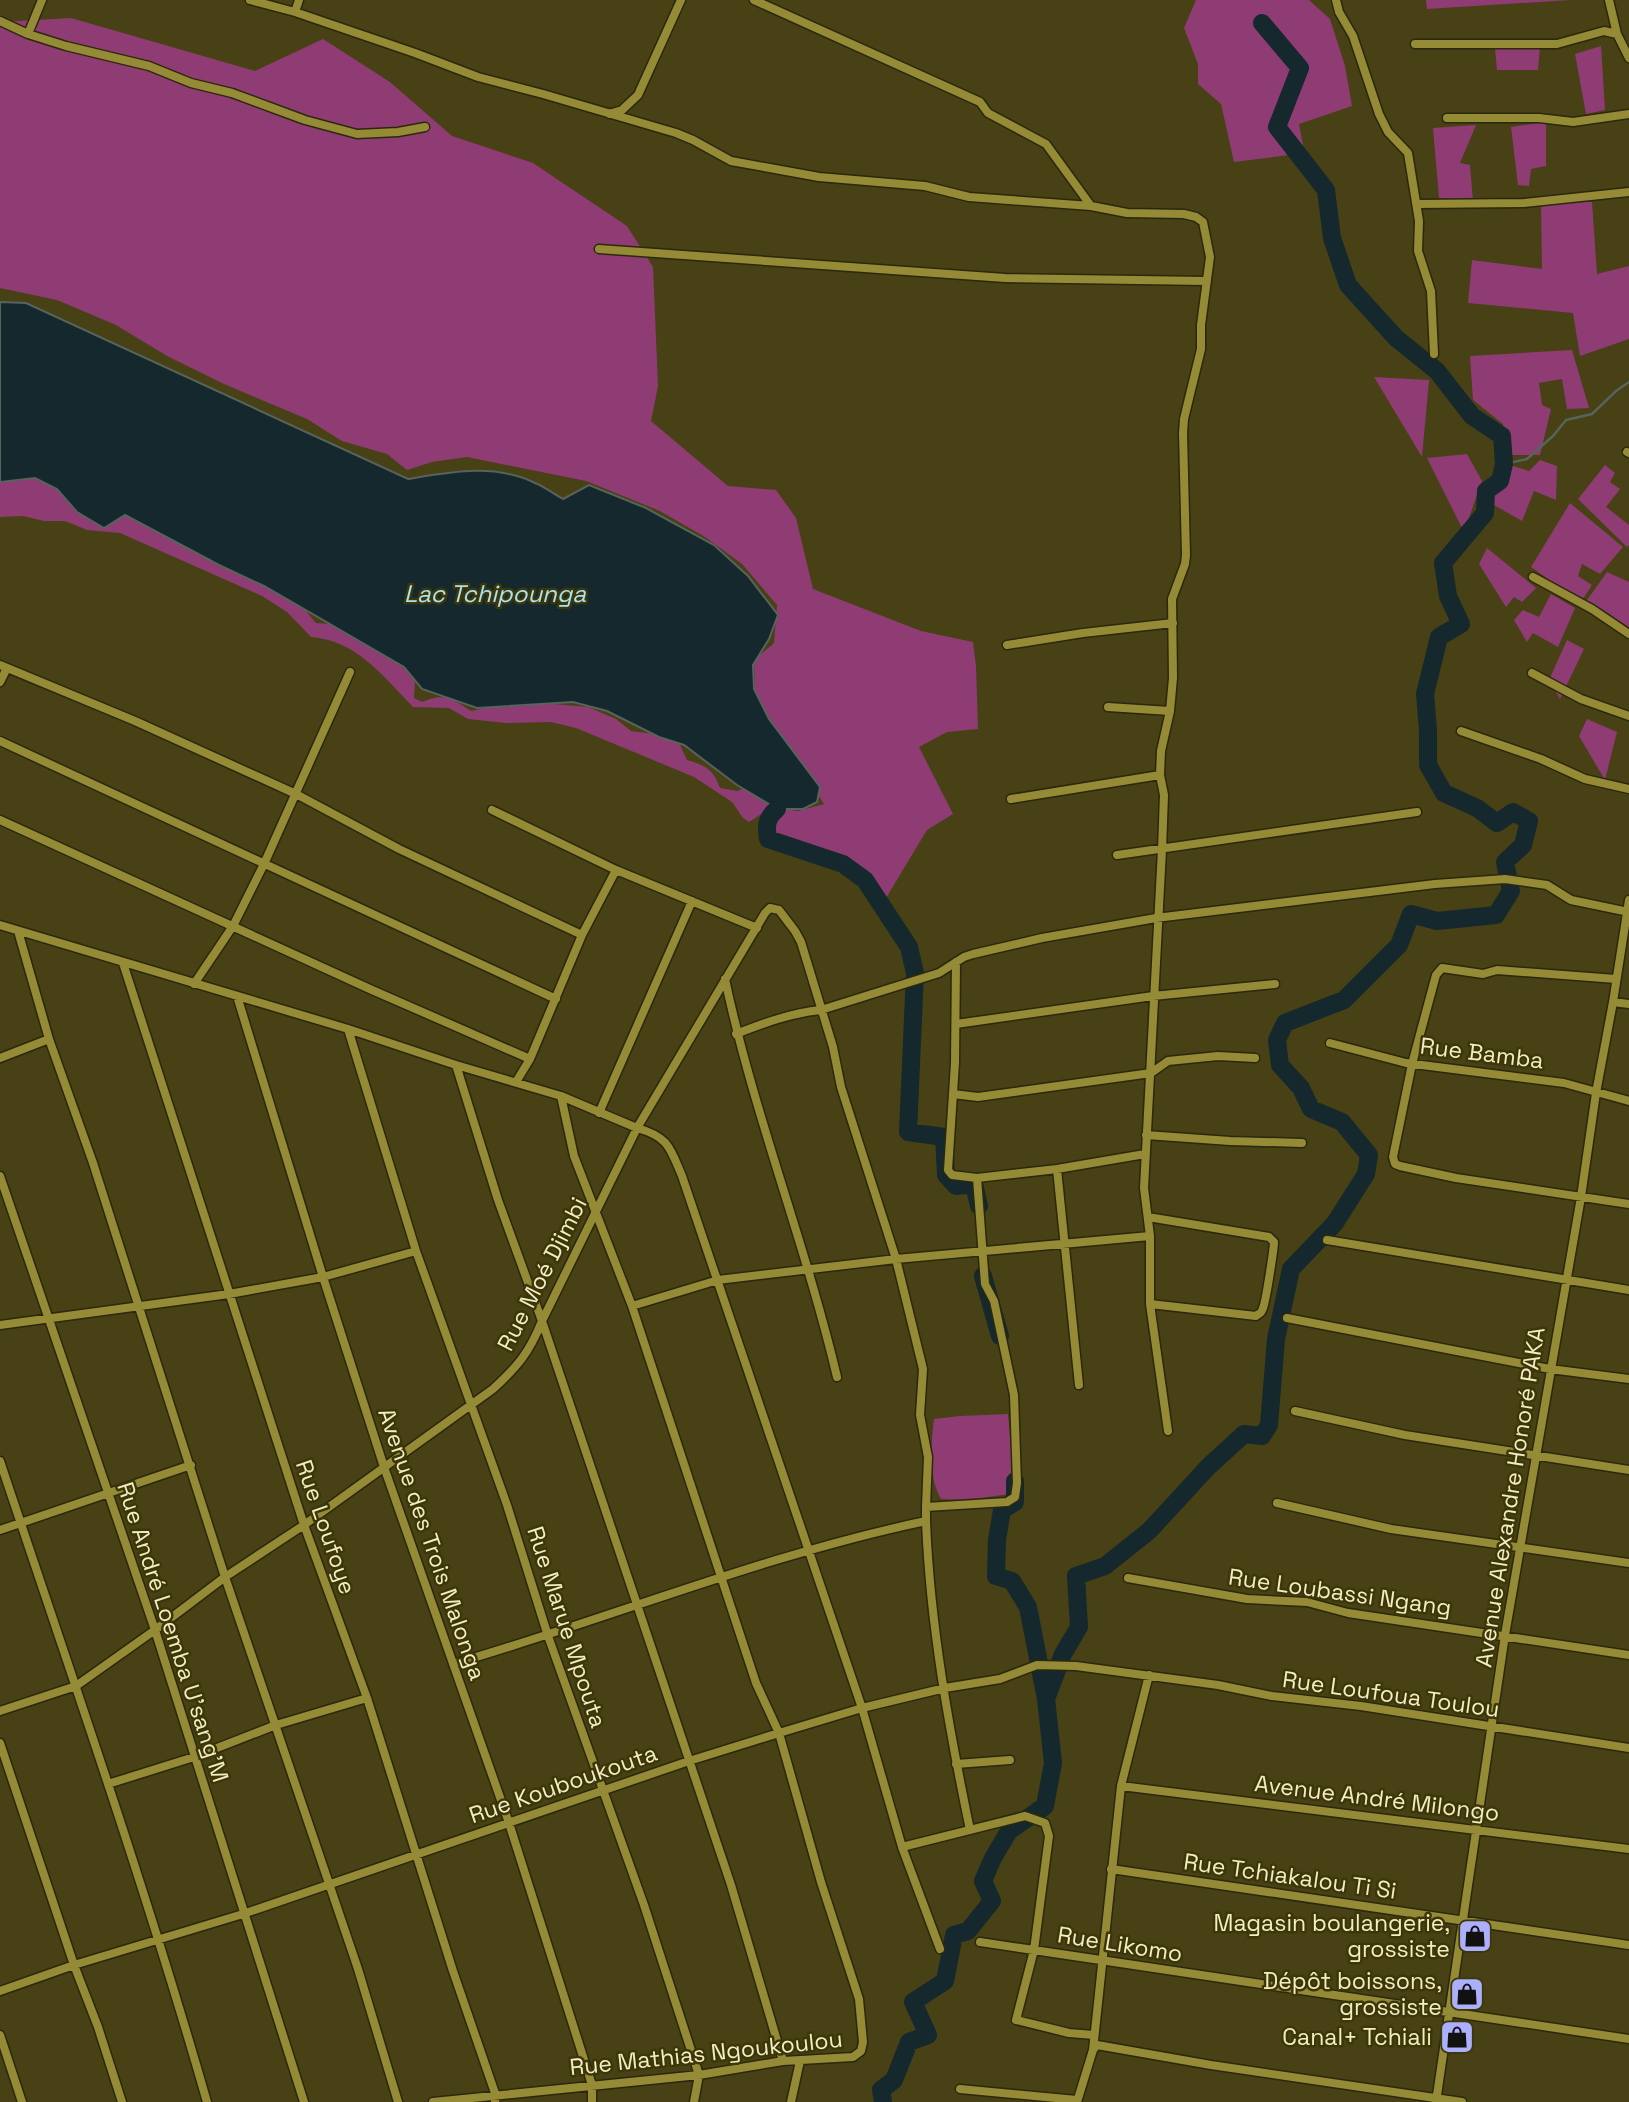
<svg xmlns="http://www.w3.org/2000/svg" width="1629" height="2102" viewBox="0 0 1629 2102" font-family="'Space Grotesk',sans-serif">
	<rect width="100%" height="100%" fill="#474115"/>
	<!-- green -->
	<path fill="#8f3c74" d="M1196,0H1309L1330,19L1345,66L1352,106L1299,124L1303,145L1289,155L1234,162L1221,104L1198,84V64L1184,28Z
		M1426,0H1571L1427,9Z
		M71,18L255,71L323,39L390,82L452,136L533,163L627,226L653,267L658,386L651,421L728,486L776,490L796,518L813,589L921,631L973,642L976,666L978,729L947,732L919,747L953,814L927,830L886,898L813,855L780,841L763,813L749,822L743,818L732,802L694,777L576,728L551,722L506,723L468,719L449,708L413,707C384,677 356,640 311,637L287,612L262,596L120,533L87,530L65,521H44L23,516L0,517V474H30L125,508L295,598L316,623L344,625L409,672L415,680L414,698L422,702C444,692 453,699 471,711L498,705L531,702L588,707L616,719L631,731L662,735L680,745L687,760C705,765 714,770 720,788L737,791L759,783L773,801L769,807L798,811L824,804L755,695L754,660L774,643L777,605L742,564L705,537L660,511L586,481L467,457L432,462L407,470L387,454L342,441L307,419L224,384L167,356L116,325L57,300L0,288V22Z
		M1601,46L1605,110L1586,114L1575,54Z
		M1540,47L1538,70H1497L1495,49Z
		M1546,122V166L1531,169L1529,186L1518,185L1511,127Z
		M1476,125L1460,163L1470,165L1473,201L1439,198L1433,128Z
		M1541,201L1592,202L1597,274L1629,266V339L1580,356L1573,313L1468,303L1472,260L1542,269Z
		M1572,350L1589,408L1567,409L1562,379L1539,383L1542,405L1551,409L1540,455H1503V424L1473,400L1470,356Z
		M1374,377L1429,380L1422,457Z
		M1467,454L1482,481L1464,532L1427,458Z
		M1540,460L1557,466L1556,500L1534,491L1522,521L1487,501L1507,464L1529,471Z
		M1605,465L1615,473L1610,482L1620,489L1606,507L1629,525V545L1627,547L1578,499Z
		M1570,503L1623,547L1600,574L1582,564L1578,576L1592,585L1581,602L1531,567Z
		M1487,548L1536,588L1522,602L1514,597L1506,607L1479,564Z
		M1607,572L1629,582V632L1585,603Z
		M1551,594L1575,608L1558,647L1533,633L1527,642L1514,620L1523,610L1539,617Z
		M1567,640L1584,649L1560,699L1549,680Z
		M1587,719L1617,732L1605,780L1579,736Z
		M1008,1414L1014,1482L1010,1494L965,1500L941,1499C928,1477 931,1444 934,1419L960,1416Z"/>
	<!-- water -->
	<path fill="#15282e" stroke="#57635b" stroke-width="2" d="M0,302L26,303L408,479C450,472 495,463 535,483C545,487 554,494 563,499L589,485L646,508L714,545L748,576L778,615L769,639L753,665L754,689L769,719L820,787L817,802L803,809H777L737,785L684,745L659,737L607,711L573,702L477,708L422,689L404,667L264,586L219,565L125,515L104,528L77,512L57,489L35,478L0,482Z"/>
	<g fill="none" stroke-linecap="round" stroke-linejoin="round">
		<!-- stream -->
		<path stroke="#57635b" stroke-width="2.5" d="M1504,464L1527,459L1553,436L1566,420L1592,414L1616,391L1629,382"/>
		<!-- river -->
		<path stroke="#15282e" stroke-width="18" d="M777,809C766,818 766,826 768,839L843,864L865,880L909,947L915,973L908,1132L944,1137L946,1175L956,1186L974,1184L979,1206
			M983,1276L1000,1336
			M1046,1699L1063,1654L1079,1627L1076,1576L1105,1566L1149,1531L1208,1467L1244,1434L1262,1436L1269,1425L1276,1339L1291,1269L1335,1223L1366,1174L1369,1155L1342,1122L1311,1109L1301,1088L1280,1065L1277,1040L1285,1023L1344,1000L1399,945L1411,914L1437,921L1496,915L1511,891L1505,862L1523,845L1529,821L1513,812L1497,823L1477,808L1444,793L1428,765V730L1425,694L1439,637L1461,624L1448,596L1443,563L1485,513L1486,491L1500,481L1504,464L1502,436L1472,416L1437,371L1396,338L1348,285L1332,238L1326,190L1277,127L1300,68L1262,23
			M883,2102L881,2090L894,2080L909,2042L928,2035L913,2002L945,1981L954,1935L968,1931L992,1901L983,1881L993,1858L1009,1831L1045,1806L1053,1763L1046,1699L1028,1607L1012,1581L996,1576L997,1540L1002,1510L1015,1502V1481"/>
		<!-- street casing -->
		<g stroke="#2b280d" stroke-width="11">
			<path id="street" d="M250,0L295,12L415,53L478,77L543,94L676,133L693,140L731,161L819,177L925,186L969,197L1091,206L1127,213L1184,214L1196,217L1203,222L1210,257L1201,325V349L1184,419L1183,433L1186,555L1185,564L1172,599L1173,678L1170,711L1161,751L1160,775L1164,795L1162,850L1144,1188L1150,1236V1304L1168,1431
				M754,0L980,102L988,113L1046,144L1091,206
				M1336,0L1339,12L1353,36L1379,114L1388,132L1408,153L1419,221L1418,251L1431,291L1434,354
				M295,12L299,0
				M0,21L28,34L66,46L149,66L191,83L232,93L305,120L357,134L398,132L425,127
				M28,34L42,0
				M1617,34L1629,58
				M1415,44H1557L1604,31L1617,34L1609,0
				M609,114L622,110L638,95L681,0
				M1447,118H1539L1573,122L1629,114
				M1417,204L1524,203L1629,192
				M599,249L1005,278L1207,281
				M1627,452L1629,453
				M1533,577L1592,609L1629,634
				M1007,645L1083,633L1173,623
				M0,665L135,721L296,794L399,849L582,935
				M1532,673L1581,699L1629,716
				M0,682L7,668
				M1108,707L1170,711
				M1461,731L1541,759L1585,779L1629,789
				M0,741L556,999
				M1011,799L1160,775
				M492,810L616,870L757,928
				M0,820L372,990L530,1059
				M1117,855L1417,812
				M0,925L348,1029L456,1065L561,1096L637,1128L765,913L770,908L779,910L795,931L801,942L833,1047L841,1087L896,1259L923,1369L920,1415L928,1457L926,1507
				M18,931L49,1039L93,1163L225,1577L358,1969L398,2102
				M123,963L304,1525L367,1698L453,1971L496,2096L495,2102
				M725,979C754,1115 805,1242 837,1377
				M1616,979L1497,970L1483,974L1442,968L1436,975L1412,1064L1393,1157L1395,1164L1400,1166L1456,1178L1629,1204
				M194,984L233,926L264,864L350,672
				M237,996L323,1277L384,1467L509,1823L592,2085V2102
				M1613,1002L1629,1004
				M956,1024L1153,996L1275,984
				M348,1029L416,1251L507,1505L548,1636L644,1905L699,2075L694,2102
				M736,1034C764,1023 791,1013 821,1010L939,973L964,957L973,954L1042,938L1156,918L1435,884L1505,879L1547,885L1571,900L1629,912
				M1330,1043L1406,1063L1564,1083L1629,1101
				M0,1058L49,1039
				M456,1065L498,1200L542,1321L731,1885L783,2061
				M516,1082L530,1059L582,935L616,870
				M953,1094L978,1097L1151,1073L1168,1061L1218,1056L1255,1058
				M599,1113L692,901
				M1146,1135L1230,1141L1302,1143
				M1057,1169L1079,1385
				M0,1176L155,1630L304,2102
				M977,1178L1057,1169L1145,1154
				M1148,1217L1269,1237L1274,1242C1274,1248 1266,1301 1263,1308C1261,1314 1261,1312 1256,1316L1150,1304
				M1327,1240L1629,1290
				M632,1306L718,1280L896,1259L1150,1236
				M1287,1318L1550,1369L1629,1379
				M0,1325L229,1294L323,1277L416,1251
				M1295,1411L1405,1435L1629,1470
				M0,1461C71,1674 145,1886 207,2102
				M1277,1503L1391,1529L1629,1563
				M926,1521C930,1624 949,1729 970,1830
				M0,1530L191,1465
				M1128,1578L1247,1599L1307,1602L1348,1613L1629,1655
				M453,1664C611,1618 764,1555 926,1521V1507L1007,1502L1015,1497L1017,1483L1014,1395L994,1301L985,1284L977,1178L952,1175L948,1170L955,1063L956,962
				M0,1711L76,1686L155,1630L225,1577L304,1525L493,1389C518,1366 529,1353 542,1321L637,1128C669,1137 670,1148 682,1176L862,1708L902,1847L940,1949
				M0,1743L74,1965L98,2027L122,2102
				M956,1764L1010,1760
				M108,1784L194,1757L276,1725L367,1698
				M1121,1786L1629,1849
				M902,1847L1025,1816L1045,1823L1049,1836L1034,1950L1016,2020L1069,2033L1094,2035
				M1111,1869L1629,1945
				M980,1942L1629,2039
				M0,1991L74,1965L243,1914L689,1761L779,1733L862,1708L945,1688L1000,1679L1037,1665L1076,1666L1218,1685L1272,1696L1361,1706L1629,1748
				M0,2035L22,2102
				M1093,2050L1097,2045L1211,2065L1462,2102
				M960,2089L1077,2100
				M433,2102L699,2075L783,2061L853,2057L861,2051L863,2042L859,1999L821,1882L779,1733L756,1683L632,1306L574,1156L561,1096
				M791,2102L800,2061
				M1077,2102L1093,2050L1121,1786L1149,1675
				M1436,2102L1505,1635L1581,1197L1596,1093L1613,1002L1629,900"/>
		</g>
		<!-- street -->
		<use href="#street" stroke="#958a36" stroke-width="8"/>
	</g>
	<!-- icons -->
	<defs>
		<g id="shop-square" transform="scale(1.75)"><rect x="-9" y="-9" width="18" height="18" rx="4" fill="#acaffb" stroke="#3d3708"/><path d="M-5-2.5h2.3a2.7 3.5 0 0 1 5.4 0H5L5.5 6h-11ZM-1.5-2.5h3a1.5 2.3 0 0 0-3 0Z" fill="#111"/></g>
	</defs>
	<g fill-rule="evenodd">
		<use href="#shop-square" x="1475" y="1936"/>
		<use href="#shop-square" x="1467" y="1994"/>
		<use href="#shop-square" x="1457" y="2037"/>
	</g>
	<g text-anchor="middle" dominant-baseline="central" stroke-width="5" stroke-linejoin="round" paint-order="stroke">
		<!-- street labels -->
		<g font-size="23" fill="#f2edc5" stroke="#3d3708">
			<text transform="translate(1482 1053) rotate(7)">Rue Bamba</text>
			<text transform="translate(542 1274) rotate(-63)">Rue Moé Djimbi</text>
			<text transform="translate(1510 1497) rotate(-81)">Avenue Alexandre Honoré PAKA</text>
			<text transform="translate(326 1527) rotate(71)">Rue Loufoye</text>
			<text transform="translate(432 1544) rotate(71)">Avenue des Trois Malonga</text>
			<text transform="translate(1340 1592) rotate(8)">Rue Loubassi Ngang</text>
			<text transform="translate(567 1627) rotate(72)">Rue Marue Mpouta</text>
			<text transform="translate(173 1632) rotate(72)">Rue André Loemba U'sang'M</text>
			<text transform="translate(1391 1694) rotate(8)">Rue Loufoua Toulou</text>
			<text transform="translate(563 1784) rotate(-19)">Rue Kouboukouta</text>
			<text transform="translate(1377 1798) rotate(7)">Avenue André Milongo</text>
			<text transform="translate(1290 1876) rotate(8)">Rue Tchiakalou Ti Si</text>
			<text transform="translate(1120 1944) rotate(9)">Rue Likomo</text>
			<text transform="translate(706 2053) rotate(-6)">Rue Mathias Ngoukoulou</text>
		</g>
		<!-- poi labels -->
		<g font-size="23" fill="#f2edc5" stroke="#3d3708" text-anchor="end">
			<text x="1450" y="1923">Magasin boulangerie,<tspan x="1450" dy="26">grossiste</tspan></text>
			<text x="1442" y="1981">Dépôt boissons,<tspan x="1442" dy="26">grossiste</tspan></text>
			<text x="1432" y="2037">Canal+ Tchiali</text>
		</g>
		<!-- water labels -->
		<g font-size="24" font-style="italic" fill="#a7e2f7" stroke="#3d3708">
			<text x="495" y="593">Lac Tchipounga</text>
		</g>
	</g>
</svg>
